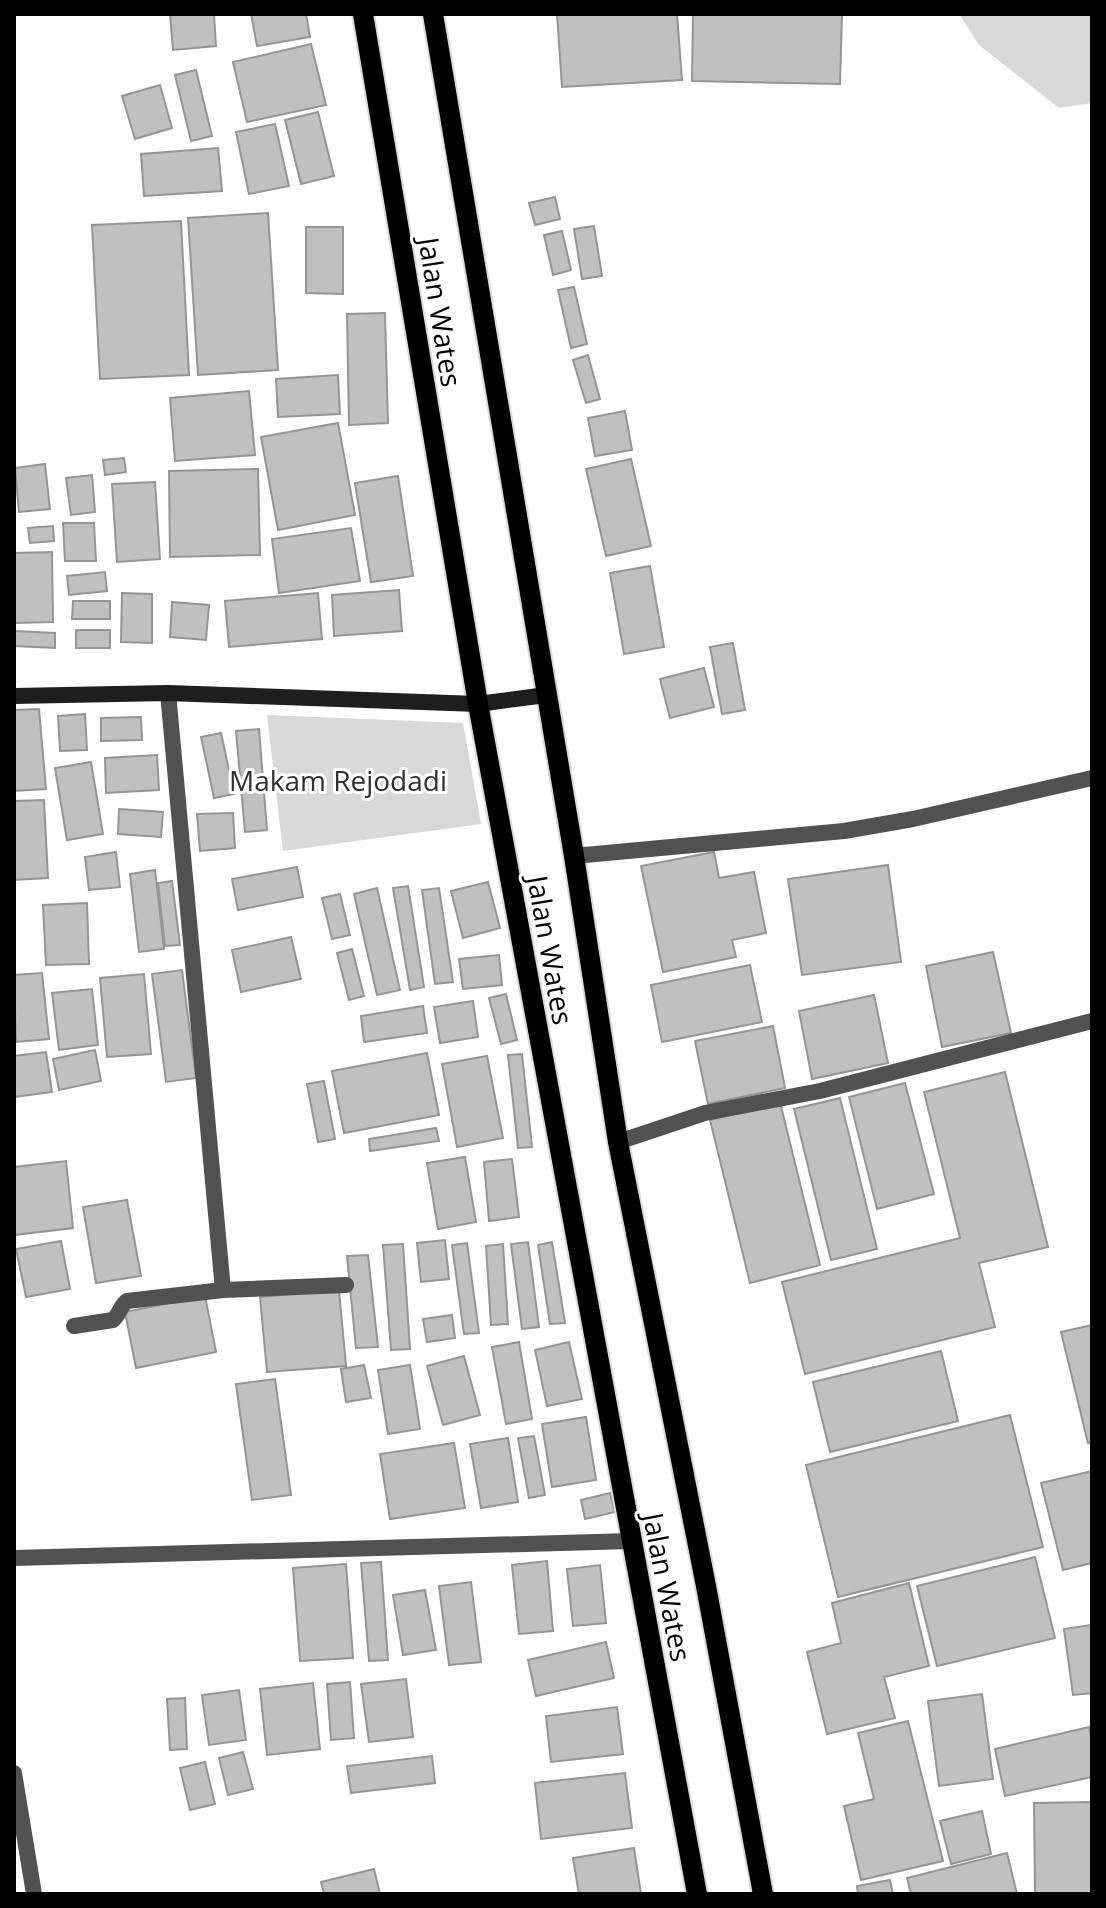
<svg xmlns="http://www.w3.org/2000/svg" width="1106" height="1908" viewBox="0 0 1106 1908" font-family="'Open Sans',sans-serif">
	<rect width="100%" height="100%" fill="#fff"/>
	<!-- green -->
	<path fill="#d8d8d8" d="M959,14H1092V103L1059,108L979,45Z
		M267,715L463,723L481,824L283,851Z"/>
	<!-- building -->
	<path fill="#c0c0c0" stroke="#959595" stroke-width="2" d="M170,14H214L216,46L173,50Z
		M251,14H306L310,37L257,46Z
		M557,14H677L682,80L562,87Z
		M693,14H842L840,84L692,81Z
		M311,44L326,105L247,122L233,62Z
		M196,70L212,136L191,141L175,75Z
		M160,85L172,128L135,139L122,96Z
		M318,112L334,176L301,184L285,120Z
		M275,124L289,186L249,194L236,132Z
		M218,148L222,191L144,196L141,154Z
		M555,197L560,219L535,225L529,203Z
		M268,213L278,370L198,375L188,218Z
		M181,221L189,375L100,379L92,225Z
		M594,226L602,276L582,279L574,229Z
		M306,227H343V294L306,293Z
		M562,231L571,270L553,275L544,235Z
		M574,287L587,344L571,348L558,290Z
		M385,313L388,423L349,425L347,314Z
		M588,355L600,399L586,403L573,360Z
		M338,375L340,414L278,417L276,379Z
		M249,391L255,455L175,461L170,398Z
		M625,411L632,450L595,456L588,418Z
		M338,423L355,515L278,530L261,437Z
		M124,458L126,472L105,475L103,460Z
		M631,459L651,546L606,556L586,469Z
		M45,464L50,509L19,512L15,468Z
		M258,469L260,555L170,557L169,471Z
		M92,475L95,512L71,515L66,478Z
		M398,476L413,576L371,582L355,483Z
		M155,482L160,559L117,562L112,484Z
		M63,523H94L96,561H65Z
		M53,526L54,541L30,543L28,528Z
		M351,528L360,581L279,593L272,539Z
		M52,552L53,622L14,623V553Z
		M650,566L664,647L624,654L610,573Z
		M105,572L107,591L69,595L67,576Z
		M399,590L402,631L334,636L332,595Z
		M122,593L152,594V643L121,642Z
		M318,593L322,639L229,647L225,601Z
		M73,601H110V619H72Z
		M172,602L209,605L206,640L170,637Z
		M76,630H110V648H76Z
		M14,631L55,633V648L14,646Z
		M733,643L745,710L722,714L710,647Z
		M704,668L714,707L670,718L660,679Z
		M39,709L46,789L14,791V710Z
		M85,714L87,750L60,751L58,716Z
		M141,717L142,740L101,741V718Z
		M259,729L267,830L245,832L236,731Z
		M221,733L234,794L214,798L201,737Z
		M157,755L159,790L106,793L105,758Z
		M91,762L103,834L67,840L55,768Z
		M44,800L48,878L14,880V801Z
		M119,809L163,812L161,837L118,834Z
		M233,813L235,848L200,851L197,814Z
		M116,852L120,887L89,890L85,857Z
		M714,852L719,878L754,872L766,933L732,940L736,957L663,972L641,866Z
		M888,865L901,962L802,975L788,879Z
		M297,867L303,897L238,910L232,879Z
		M155,870L164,949L139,952L130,874Z
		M172,881L180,945L165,946L158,883Z
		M488,882L500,928L463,938L451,891Z
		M408,886L424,987L410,990L393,888Z
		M377,888L400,990L377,995L354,894Z
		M439,888L453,982L435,984L422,890Z
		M340,894L350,935L332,939L322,898Z
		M87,903L89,964L46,965L43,905Z
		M291,937L301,979L241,992L232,950Z
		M352,949L364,996L349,1000L337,953Z
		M993,952L1011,1033L942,1047L926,966Z
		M499,955L502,985L463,989L459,959Z
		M750,965L762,1022L662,1042L651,985Z
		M182,970L196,1078L166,1082L152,974Z
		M42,973L49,1039L16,1042L14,975Z
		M144,974L151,1054L107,1057L100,978Z
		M92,989L98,1045L59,1050L52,993Z
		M506,994L517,1040L501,1044L489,998Z
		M874,995L888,1063L812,1079L799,1011Z
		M473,1001L478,1037L440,1043L434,1007Z
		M423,1006L427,1033L364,1042L361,1016Z
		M773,1026L785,1088L708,1104L695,1041Z
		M95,1050L101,1081L59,1090L53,1059Z
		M46,1052L52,1092L14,1097V1056Z
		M427,1053L439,1115L344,1133L332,1071Z
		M522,1054L532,1147L518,1148L508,1055Z
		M487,1056L503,1138L457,1147L442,1064Z
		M1005,1072L1048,1247L979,1263L995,1327L805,1374L782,1282L960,1238L924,1092Z
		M324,1081L335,1139L318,1142L307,1084Z
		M905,1083L934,1194L877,1209L849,1097Z
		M840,1098L877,1249L831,1260L794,1109Z
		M780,1102L820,1265L750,1283L710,1120Z
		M436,1128L439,1141L370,1151L369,1139Z
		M465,1157L476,1222L438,1229L427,1163Z
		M512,1159L519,1217L489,1221L484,1162Z
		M66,1161L73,1228L14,1235V1167Z
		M127,1200L141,1276L96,1283L83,1207Z
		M445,1240L449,1279L421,1282L417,1243Z
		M61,1241L70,1289L26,1297L16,1249Z
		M528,1242L539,1327L522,1329L511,1244Z
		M552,1242L565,1323L550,1324L538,1245Z
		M467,1243L479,1333L464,1334L452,1245Z
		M403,1244L410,1349L391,1350L383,1245Z
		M503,1244L508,1324L491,1325L486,1246Z
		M368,1255L378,1347L356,1348L347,1256Z
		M339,1290L346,1366L267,1372L260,1297Z
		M205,1296L216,1352L136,1368L125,1312Z
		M452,1315L455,1338L427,1342L423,1319Z
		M1092,1325V1442L1088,1443L1061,1332Z
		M519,1342L532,1419L506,1424L492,1347Z
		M569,1342L582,1399L547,1406L535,1350Z
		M941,1351L958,1421L830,1452L813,1382Z
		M464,1356L480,1415L443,1425L427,1366Z
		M364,1365L371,1398L346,1402L341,1369Z
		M410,1365L420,1429L388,1434L378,1370Z
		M275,1379L291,1495L252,1500L236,1384Z
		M1010,1415L1043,1547L838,1597L806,1465Z
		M586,1417L596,1480L552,1487L542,1424Z
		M534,1436L545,1495L529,1498L518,1438Z
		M508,1438L518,1502L481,1508L470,1444Z
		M454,1443L465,1508L390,1519L380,1454Z
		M1092,1471V1563L1063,1570L1041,1483Z
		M610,1493L615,1512L585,1519L581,1500Z
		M1035,1557L1055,1638L937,1666L917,1586Z
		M547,1561L553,1631L519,1634L512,1565Z
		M381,1562L388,1660L369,1661L361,1563Z
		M346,1564L353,1658L300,1661L293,1568Z
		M600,1565L606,1623L573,1626L567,1569Z
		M471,1582L481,1662L449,1665L439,1586Z
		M909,1583L929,1666L884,1677L895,1718L827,1734L807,1652L841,1643L832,1603Z
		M425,1590L436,1650L403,1655L393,1595Z
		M1092,1625V1693L1073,1695L1064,1629Z
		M606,1642L614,1678L536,1696L528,1660Z
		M406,1679L413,1737L369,1742L361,1684Z
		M350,1682L354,1738L331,1740L327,1684Z
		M313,1683L320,1749L267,1755L260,1689Z
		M239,1690L246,1740L209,1745L202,1695Z
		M982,1694L993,1779L939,1786L928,1701Z
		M185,1698L187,1749L170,1750L167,1699Z
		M617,1707L623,1754L551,1762L546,1716Z
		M908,1721L943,1861L861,1880L844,1806L874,1799L858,1733Z
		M1089,1727L1092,1741V1777L1005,1796L995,1749Z
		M243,1752L253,1789L228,1795L219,1758Z
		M432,1756L435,1783L351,1793L347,1766Z
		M205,1762L215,1804L190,1810L180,1768Z
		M625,1773L632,1828L541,1839L535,1783Z
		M1092,1802V1893H1035L1034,1803Z
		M982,1811L991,1854L951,1864L940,1821Z
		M634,1848L641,1894H579L573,1858Z
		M1007,1853L1017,1894H911L907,1878Z
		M374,1869L380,1894H324L321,1882Z
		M890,1880L893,1894H858L857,1886Z"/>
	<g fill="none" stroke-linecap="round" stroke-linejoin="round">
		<!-- primary casing -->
		<g stroke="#dbdbdb" stroke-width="24">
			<path id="primary" d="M363,14L478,704L697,1894
				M433,14L574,856L618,1142L706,1586L763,1894"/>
		</g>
		<!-- street -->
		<path stroke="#515151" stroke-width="16" d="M168,693L223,1290
			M574,856L844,831L913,819L1092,778
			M618,1142L705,1113L820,1091L1092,1021
			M74,1326L113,1320C120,1314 120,1306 127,1301L223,1290L346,1285
			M14,1558L631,1541
			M14,1773L34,1894"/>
		<!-- secondary -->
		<path stroke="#1e1e1e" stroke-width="16" d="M14,696L168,693L478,704L546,695"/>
		<!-- primary -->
		<use href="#primary" stroke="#000" stroke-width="20"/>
	</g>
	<g text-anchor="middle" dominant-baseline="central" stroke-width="6" stroke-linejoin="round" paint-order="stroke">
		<!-- street labels -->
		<g font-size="28" fill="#000" stroke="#fff">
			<text transform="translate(441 312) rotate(81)">Jalan Wates</text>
			<text transform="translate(551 950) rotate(80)">Jalan Wates</text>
			<text transform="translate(668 1587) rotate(79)">Jalan Wates</text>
		</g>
		<!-- park labels -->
		<g font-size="28" fill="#2f2f2f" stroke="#fff">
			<text x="338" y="780">Makam Rejodadi</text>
		</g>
	</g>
	<!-- border -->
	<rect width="1106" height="1908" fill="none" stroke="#000000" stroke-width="32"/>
</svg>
